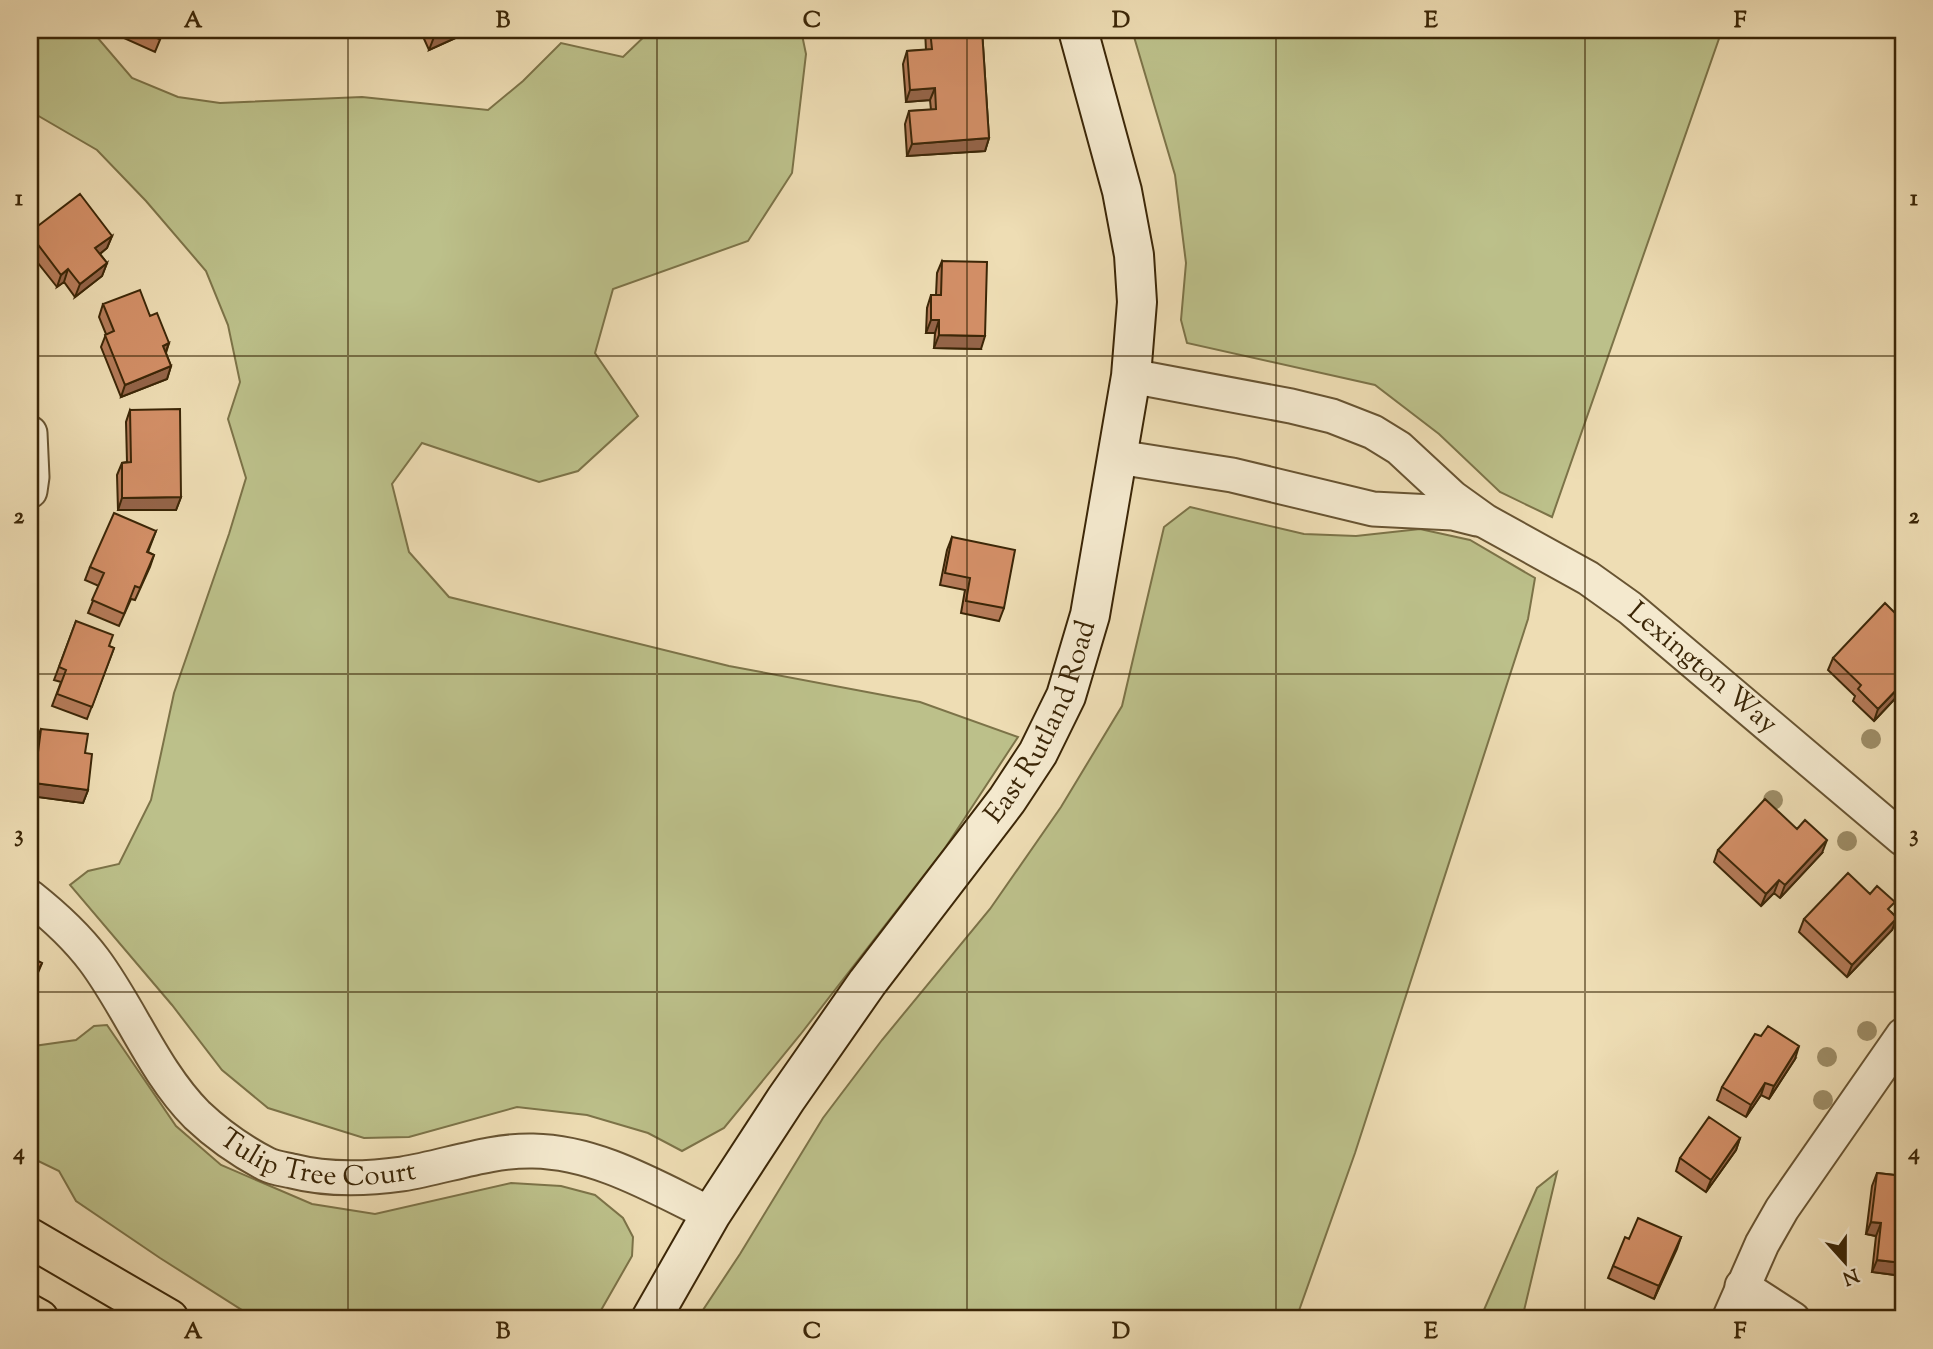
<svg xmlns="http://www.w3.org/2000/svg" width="1933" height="1349" viewBox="0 0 1933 1349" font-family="'Sorts Mill Goudy',serif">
	<rect width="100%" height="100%" fill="#eeddb4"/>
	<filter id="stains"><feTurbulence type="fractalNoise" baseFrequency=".00286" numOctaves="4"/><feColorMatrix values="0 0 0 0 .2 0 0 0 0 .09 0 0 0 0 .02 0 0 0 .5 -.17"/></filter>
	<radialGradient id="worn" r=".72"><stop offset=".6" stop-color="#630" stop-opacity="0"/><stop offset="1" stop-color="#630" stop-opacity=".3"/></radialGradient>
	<!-- green -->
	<path fill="#bcc08a" stroke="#7c7348" stroke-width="2" d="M30,30H91L132,78L178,97L220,103L362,97L488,110L523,81L561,43L623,57L651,30H801L806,54L792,173L748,241L613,289L595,353L638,416L578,471L539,482L422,443L392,484L409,552L449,597L729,666L920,702L1018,737L945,848L800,1035L724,1128L682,1151L648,1133L587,1115L517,1107L409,1137L364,1138L268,1108L222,1070L172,1005L70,885L88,871L119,864L151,800L174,693L229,534L246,478L228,419L240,382L228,325L206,271L146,201L97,150L30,111Z
		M1132,30H1722L1552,517L1500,492L1439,434L1375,385L1187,343L1181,320L1186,263L1175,175Z
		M1190,507L1304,534L1356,536L1420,529L1470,540L1535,578L1528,619L1355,1153L1296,1319H697L740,1254L823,1118L882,1040L990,909L1061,807L1122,706L1164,527Z
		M107,1025L176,1126L221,1165L312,1204L375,1214L511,1183L561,1186L595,1195L623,1218L633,1237L632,1256L596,1319H256L160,1258L76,1201L59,1171L30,1157V1051L34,1046L76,1040L94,1026Z
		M1557,1172L1522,1319H1480L1537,1188Z"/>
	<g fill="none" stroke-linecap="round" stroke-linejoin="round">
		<!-- street casing -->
		<g stroke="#685432" stroke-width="37">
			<g id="street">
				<path id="s1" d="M1131,376L1291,406L1332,416L1373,432L1399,448L1453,498L1485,521L1588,578L1630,608L1903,839"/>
				<path d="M30,433L32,477L30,491"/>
				<path d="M1118,457L1232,475L1373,509L1453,513L1477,519"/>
				<path id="s2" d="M30,897C54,916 76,936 94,960C130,1008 154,1072 197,1115C217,1134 241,1151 266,1164C274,1168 283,1169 292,1171C327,1180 366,1179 402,1174C446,1167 488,1150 533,1151C597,1152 655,1187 711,1214"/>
				<path d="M1742,1286L1793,1319"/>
				<path d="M1729,1319L1762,1244L1782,1209L1903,1035"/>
			</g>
		</g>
		<!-- secondary casing -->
		<g stroke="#3b2607" stroke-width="42">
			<g id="secondary">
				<path id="s3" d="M651,1319L711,1214L786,1099L867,983L1007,800L1038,753L1066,696L1090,615L1131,376L1137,302L1134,255L1122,191L1078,30"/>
			</g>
		</g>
		<!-- highway casing -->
		<g stroke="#3b2607" stroke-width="42">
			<path id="highway" d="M30,1238L169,1319
				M30,1314L39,1319"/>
		</g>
		<!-- street -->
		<use href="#street" stroke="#f4e9ce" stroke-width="33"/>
		<!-- secondary -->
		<use href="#secondary" stroke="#f4e9ce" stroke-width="38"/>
		<!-- highway -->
		<use href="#highway" stroke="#eeddb4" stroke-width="38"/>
	</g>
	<!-- trees -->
	<g fill="#9d8d67">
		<circle cx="1871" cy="739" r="10"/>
		<circle cx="1773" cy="800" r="10"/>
		<circle cx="1847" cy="841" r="10"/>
		<circle cx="1867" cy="1031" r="10"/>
		<circle cx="1827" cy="1057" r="10"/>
		<circle cx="1823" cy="1100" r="10"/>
	</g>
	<!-- wall -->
	<path fill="#b57b59" stroke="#3b2607" stroke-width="2" d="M117,30H164L155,52L115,34Z
		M420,30H473L429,50Z
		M925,30H982L989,138L985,151L907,156L905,124L909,111L931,110L930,100L906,102L903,64L907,51L926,50Z
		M30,232L112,236L107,248L100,254L107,263L102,276L75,297L64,282L57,287L30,253Z
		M942,261L981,349L934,348L935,333H926L927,308L931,295H936L937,273Z
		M103,304L150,316L169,343L166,353L171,366L167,379L121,397L101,347L106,334L99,317Z
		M130,410L181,497L176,510H118L117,475L122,463L127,462L126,422Z
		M156,531L148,552L154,555L150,567L135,600L131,599L119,626L88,613L99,586L85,580L90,567Z
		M952,537L1004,608L999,621L961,613L965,590L940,585L947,550Z
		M76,621L109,646L114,648L87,719L52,706L61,682L54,680Z
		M1833,658L1903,690L1874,721L1853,701L1855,696L1828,670Z
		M41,729L85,753L88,790L83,803L30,796L36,741Z
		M1718,850L1822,853L1780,898L1774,893L1761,906L1714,862Z
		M1891,912L1897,918L1892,930L1847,977L1799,932L1804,919Z
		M1795,1059L1769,1099L1761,1095L1746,1117L1717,1100L1722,1087Z
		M1740,1138L1736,1150L1706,1192L1676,1171L1680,1158Z
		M1877,1173L1903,1176V1276L1872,1272L1876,1236L1866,1234L1872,1186Z
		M1681,1237L1654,1299L1608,1278L1613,1266L1629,1239Z"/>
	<!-- shaded-wall -->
	<path fill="#946448" stroke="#3b2607" stroke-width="2" d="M450,30H473L429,50L434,37Z
		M935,88L930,100L906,102L910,90Z
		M989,138L985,151L907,156L912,144Z
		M112,236L107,248L91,261L95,248Z
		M107,263L102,276L75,297L80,284Z
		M68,269L64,282L57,287L61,275Z
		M931,320H939L935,333H926Z
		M939,335L985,336L981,349L934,348Z
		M169,343L164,356L163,346Z
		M171,366L167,379L121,397L125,385Z
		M181,497L176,510H118L122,498Z
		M1903,683V690L1874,721L1878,709Z
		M34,783L88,790L83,803L30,796Z
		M1827,840L1822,853L1780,898L1785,885Z
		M1779,880L1774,893L1761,906L1766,894Z
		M1897,918L1892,930L1847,977L1852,965Z
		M42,963L37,975L30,989V985Z
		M1799,1046L1795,1059L1769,1099L1774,1086Z
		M1765,1083L1761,1095L1746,1117L1751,1105Z
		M1740,1138L1736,1150L1706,1192L1711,1180Z
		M1871,1222L1881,1223L1876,1236L1866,1234Z
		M1681,1237L1677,1249L1654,1299L1659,1286Z
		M1877,1260L1903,1263V1276L1872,1272Z"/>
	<!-- building -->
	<path fill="#d38f67" stroke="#3b2607" stroke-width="2" d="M138,30H163L159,39Z
		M430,30H450L434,37Z
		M930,30H982L989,138L912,144L909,111L936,109L935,88L910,90L907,51L932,49Z
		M80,194L112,236L95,248L107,263L80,284L68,269L61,275L30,234V232Z
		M942,261L987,262L985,336L939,335V320H931V295H941Z
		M140,290L150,316L157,313L169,343L163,346L171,366L125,385L105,335L114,331L103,304Z
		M180,409L181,497L122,498V463L131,462L130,410Z
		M114,513L156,531L147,552L154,555L140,588L135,586L124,614L92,600L104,573L90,567Z
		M952,537L1015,550L1004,608L966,601L970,578L945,573Z
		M1885,603L1903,621V683L1878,709L1858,689L1861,685L1833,658Z
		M76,621L113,635L109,646L114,648L92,707L57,694L66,670L59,667Z
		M41,729L88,734L85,753L92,754L88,790L34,783Z
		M1765,799L1797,829L1805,820L1827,840L1785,885L1779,880L1766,894L1718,850Z
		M1848,873L1870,894L1877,886L1895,902L1888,909L1897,918L1852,965L1804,919Z
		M30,957L42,963L30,985Z
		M1768,1026L1799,1046L1774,1086L1765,1083L1751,1105L1722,1087L1755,1034L1761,1036Z
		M1709,1117L1740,1138L1711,1180L1680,1158Z
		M1877,1173L1903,1176V1263L1877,1260L1881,1223L1871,1222Z
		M1638,1218L1681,1237L1659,1286L1613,1266L1625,1237L1629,1239Z"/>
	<!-- grid -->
	<path fill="none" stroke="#3b2607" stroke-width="2" stroke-opacity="0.55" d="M348,30V1319M657,30V1319M967,30V1319M1276,30V1319M1585,30V1319M30,356H1903M30,674H1903M30,992H1903"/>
	<g text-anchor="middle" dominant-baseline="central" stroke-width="5" stroke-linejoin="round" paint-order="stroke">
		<!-- street labels -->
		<g font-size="28" fill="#3b2607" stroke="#f4e9ce">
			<text stroke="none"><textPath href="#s1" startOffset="656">Lexington Way</textPath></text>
			<text stroke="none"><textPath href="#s3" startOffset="716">East Rutland Road</textPath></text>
			<text stroke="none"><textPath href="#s2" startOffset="411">Tulip Tree Court</textPath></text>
		</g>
	</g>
	<!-- margin -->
	<rect width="1933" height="1349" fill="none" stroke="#eeddb4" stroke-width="77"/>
	<!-- north arrow -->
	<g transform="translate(1845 1262) rotate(159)" stroke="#f4e9ce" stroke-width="5" paint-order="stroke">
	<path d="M0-5L12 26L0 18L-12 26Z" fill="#3b2607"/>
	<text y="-10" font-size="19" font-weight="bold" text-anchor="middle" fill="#3b2607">N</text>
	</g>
	<rect x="38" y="38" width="1857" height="1272" fill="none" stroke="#3b2607" stroke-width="2.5"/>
	<g font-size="23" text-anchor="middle" font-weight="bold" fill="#3b2607">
		<text x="193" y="27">A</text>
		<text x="503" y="27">B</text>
		<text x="812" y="27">C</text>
		<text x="1121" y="27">D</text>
		<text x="1431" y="27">E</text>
		<text x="1740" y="27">F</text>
		<text x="19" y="205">1</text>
		<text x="1914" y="205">1</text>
		<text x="19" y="523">2</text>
		<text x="1914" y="523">2</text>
		<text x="19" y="841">3</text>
		<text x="1914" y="841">3</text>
		<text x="19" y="1159">4</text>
		<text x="1914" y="1159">4</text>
		<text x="193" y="1338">A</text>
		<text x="503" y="1338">B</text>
		<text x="812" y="1338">C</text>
		<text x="1121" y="1338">D</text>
		<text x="1431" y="1338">E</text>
		<text x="1740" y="1338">F</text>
	</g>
	<rect width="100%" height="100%" filter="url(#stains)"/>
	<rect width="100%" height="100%" fill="url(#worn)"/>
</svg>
